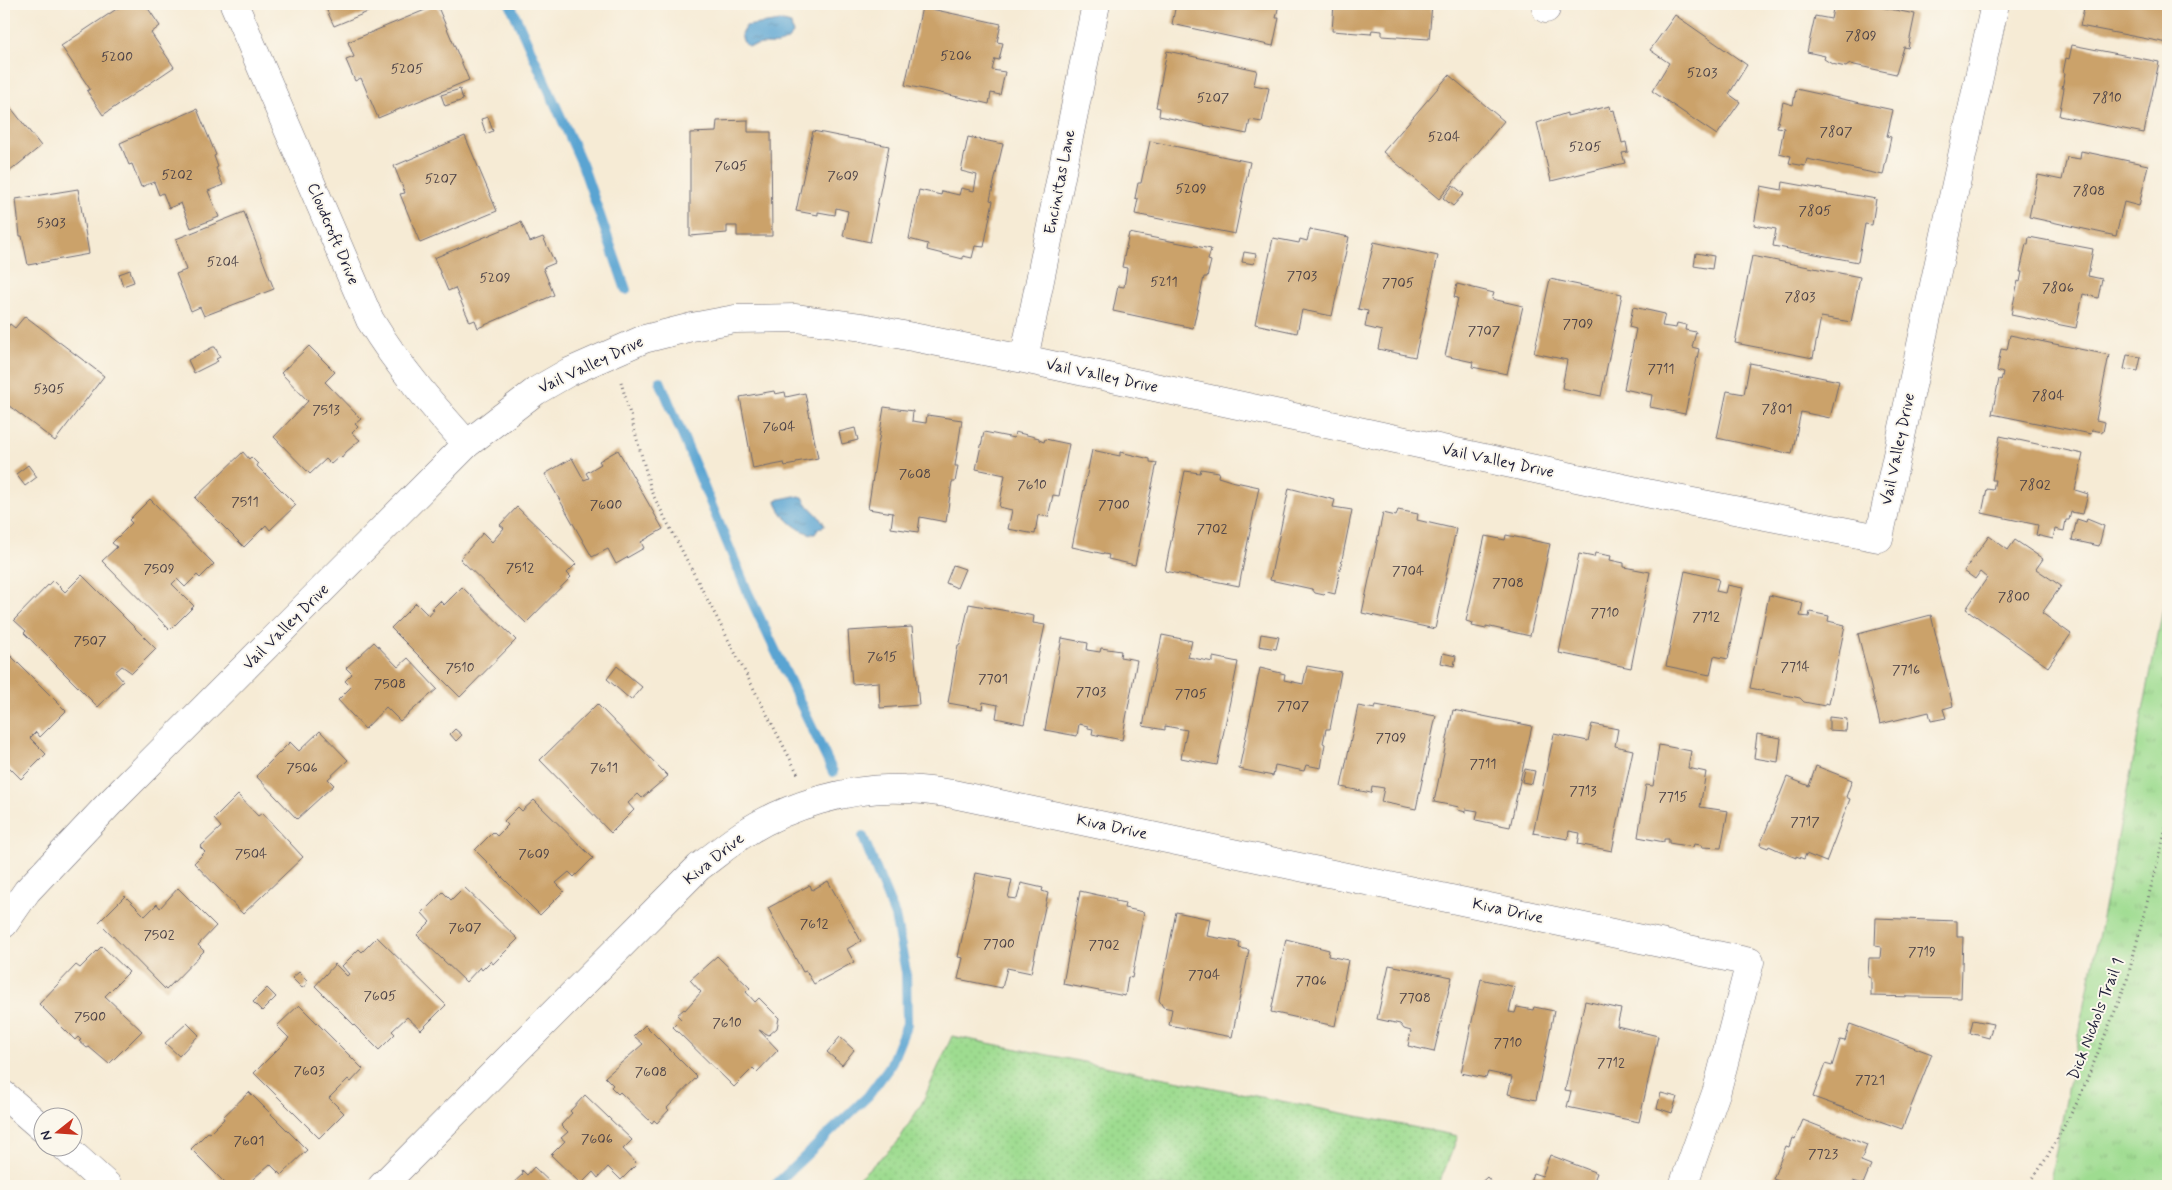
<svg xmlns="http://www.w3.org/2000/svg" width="2172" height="1190" viewBox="0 0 2172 1190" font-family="Mynerve,sans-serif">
	<defs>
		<pattern id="grass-dots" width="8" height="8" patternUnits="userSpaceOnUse" patternTransform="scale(1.25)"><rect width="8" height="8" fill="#9edc90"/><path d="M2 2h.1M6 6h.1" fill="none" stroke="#88bc7d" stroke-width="1.8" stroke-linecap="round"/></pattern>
		<pattern id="park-tufts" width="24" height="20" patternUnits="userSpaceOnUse" patternTransform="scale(1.25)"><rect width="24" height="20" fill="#9edc90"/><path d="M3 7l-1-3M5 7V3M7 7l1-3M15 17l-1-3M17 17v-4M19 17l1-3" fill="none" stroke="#88bc7d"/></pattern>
		<pattern id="water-ripples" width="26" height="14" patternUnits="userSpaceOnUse" patternTransform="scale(1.25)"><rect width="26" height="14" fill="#5aa4d2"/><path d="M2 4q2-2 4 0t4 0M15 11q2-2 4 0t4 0" fill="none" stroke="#4a85ac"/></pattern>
	</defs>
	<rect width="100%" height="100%" fill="#fbf7ec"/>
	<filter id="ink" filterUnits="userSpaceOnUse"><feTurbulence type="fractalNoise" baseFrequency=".02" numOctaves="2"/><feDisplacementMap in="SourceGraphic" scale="10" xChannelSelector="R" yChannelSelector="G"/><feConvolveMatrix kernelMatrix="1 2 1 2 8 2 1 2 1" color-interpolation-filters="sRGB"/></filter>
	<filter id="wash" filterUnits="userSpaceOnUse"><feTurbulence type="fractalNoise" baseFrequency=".0096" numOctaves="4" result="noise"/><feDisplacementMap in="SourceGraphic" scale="20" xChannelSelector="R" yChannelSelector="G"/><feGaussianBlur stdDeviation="1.12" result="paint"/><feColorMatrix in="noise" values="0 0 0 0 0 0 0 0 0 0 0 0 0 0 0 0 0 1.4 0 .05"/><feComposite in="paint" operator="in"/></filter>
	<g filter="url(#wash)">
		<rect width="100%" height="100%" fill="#f6ebd5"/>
		<!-- grass -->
		<path fill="url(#grass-dots)" stroke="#607f66" d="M952,1036L1458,1136L1438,1186H856L853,1183L897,1143L922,1103Z"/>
		<!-- park -->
		<path fill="url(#park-tufts)" stroke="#607f66" d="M2168,584V1186H2049Z"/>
		<!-- water -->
		<path fill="url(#water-ripples)" stroke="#3e6386" d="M780,21L791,24L793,34C785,45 777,45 765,44C753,44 745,53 741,34L746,26Z
			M794,496L803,497C809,510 820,514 825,526L819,528L815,534C801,535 777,514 776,500Z"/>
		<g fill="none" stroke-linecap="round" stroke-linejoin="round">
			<!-- stream -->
			<path stroke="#5aa4d2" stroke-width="10" d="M510,4L582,164L626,290
				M660,381L748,593L833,772
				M774,1186L868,1096L890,1066L907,1024L906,972L895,916L863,837"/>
		</g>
		<g id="blocks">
			<!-- building -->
			<path fill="#cba26b" d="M124,4H145L160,26L151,33L174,67L103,115L87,91L90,89L61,46Z
				M324,4H387L334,26Z
				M1176,4H1279L1276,18H1279L1273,46L1172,24Z
				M1334,4H1432L1429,39L1382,36V31L1372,30L1371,34L1332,31Z
				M1834,4H1865L1915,14L1908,48L1904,47L1896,74L1850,64L1846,67L1832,64L1824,59L1825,56L1807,52L1815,16L1831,19Z
				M2085,4H2168V43L2080,26Z
				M437,5L469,80L378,118L361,78L355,81L346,60L354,57L348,42Z
				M922,7L1001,24L997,42L1003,43L999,60L995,59L992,70L1005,72L1000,95L991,93L989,104L905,85Z
				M1675,15L1747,65L1729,94L1740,102L1717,135L1652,91L1669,63L1650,50Z
				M2072,45L2159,62L2144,133L2059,116L2064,88H2062L2065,74L2063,73L2066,58L2069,59Z
				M1167,51L1257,70L1254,85L1269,88L1262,122L1250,120L1247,134L1159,116L1160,108L1156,107Z
				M1449,75L1504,121L1439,199L1383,152Z
				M460,89L463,100L445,106L441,95Z
				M1796,89L1893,110L1887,136L1891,137L1883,175L1807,159L1805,166L1789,163L1791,156L1779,153L1784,128L1777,127L1783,102L1793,105Z
				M4,99L41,146L4,176Z
				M1610,106L1611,111L1614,110L1622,143L1626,142L1628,152L1622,153L1625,163L1551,181L1537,123L1567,113V116Z
				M197,109L216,155L214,156L218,167L216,168L223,185L208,191L219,217L191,228L181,203L169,208L163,193L159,195L154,182L141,187L132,164L129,165L120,143Z
				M488,117L493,131L486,134L481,119Z
				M748,120V132H771L772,236H737V226H727V233L690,236V133L716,132L717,121Z
				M813,131L889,146L870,242L843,236L848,211L836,208L835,215L818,212V215L796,211Z
				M465,136L497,211L420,243L400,194L405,193L394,166Z
				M968,137L1003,144L990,200L993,201L984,247L975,246L972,258L963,256V259L927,250L928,244L909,239L919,190L941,195L942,191L959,195L961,188L974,191L977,175L961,171Z
				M1150,141L1250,162L1235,234L1135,214L1138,199L1135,198L1138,183H1141Z
				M2081,151L2148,165L2139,206L2124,202L2116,236L2029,217L2038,175L2062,180L2067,157L2080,159Z
				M1783,182L1876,199L1872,225L1865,224L1858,262L1773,246L1776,229L1754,225L1761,186L1782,190Z
				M1453,185L1464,194L1453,206L1443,198Z
				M78,189L89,254L28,265L22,236H20L16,199Z
				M244,212L274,289L204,316L200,307L191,311L176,274L186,270L176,239Z
				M521,222L530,242L543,237L555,263L543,268L554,295L478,328L475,320L470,322L455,288L448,291L434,258Z
				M1310,229L1349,237L1332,316L1302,310L1297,333L1255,324L1273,238L1299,243L1300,239L1307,241Z
				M1129,233L1211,249L1208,260L1211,261L1207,277H1204L1193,328L1113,311L1118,286L1124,287L1127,268L1122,267Z
				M2029,237L2093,249L2088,276L2102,279L2098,298L2083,294L2076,328L2011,315L2018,281L2020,282L2022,272H2020L2026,244H2028Z
				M1374,242L1438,256L1415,357L1378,349L1382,331L1365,327L1368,311L1358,309Z
				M1244,252L1256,254L1254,264L1242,262Z
				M1696,253L1714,256L1712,269L1694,266Z
				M1752,256L1860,277L1851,322L1821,317L1813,358L1735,343Z
				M130,270L134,282L123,286L119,274Z
				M1550,279L1622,294L1601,396L1562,388L1567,360L1534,353Z
				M1457,284L1494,293L1492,299L1523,306L1507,374L1472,367L1473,362L1445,356L1458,298L1454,297Z
				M1633,307L1665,314L1662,326L1676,328L1677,323L1686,325L1685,330L1696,332L1692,347L1699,349L1685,414L1650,407L1652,395L1624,389L1636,329L1629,327Z
				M25,316L104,376L55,441L4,402V332L10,324L15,328Z
				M2010,335L2109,355L2096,420L2105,422L2103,432L2092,430L2091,434L1992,414L1999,379L2001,380L2003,373L1997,371L2001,349L2007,350Z
				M309,346L335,372L325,382L361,419L355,424L358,427L352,433L360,440L346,452L342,458L340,456L331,464L326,459L310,474L274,437L308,401L281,373Z
				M213,347H215L220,357L216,359L218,361L194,373L188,360Z
				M2127,355L2141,357L2138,371L2124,369Z
				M1750,363L1839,381L1830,418L1801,412L1792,454L1717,438L1727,391L1744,394Z
				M774,391L775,394L785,392L786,397L805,393L818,458L796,462V464L785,466L784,463L753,469L740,397Z
				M884,407L913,411L912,421L926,423L927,415L962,420L955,466H958L955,482H952L946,522L920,517L918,532L891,528L893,513L868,509Z
				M855,428L858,440L842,444L839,432Z
				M984,432L1014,438L1015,432L1039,438V440L1044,442L1045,439L1069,444L1059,496L1053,495L1048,517L1038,515L1035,534L1008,529L1012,510L999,507L1005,475L976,469Z
				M2000,436L2083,454L2075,490L2088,494L2083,514L2071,512L2069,520H2066L2064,531L2055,529L2053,539L2036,535L2038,525L1982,513L1987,489L1993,490L1995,480H1992Z
				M618,450L663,529L641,542L644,548L616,564L608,549L592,557L545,474L572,458L584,480L589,478L586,473L601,464L599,461Z
				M1092,450L1120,456V452L1150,459V462L1157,463L1135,565L1108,559L1109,555L1072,547Z
				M243,452L249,459L251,457L258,464L257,466L296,505L270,530L266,525L244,547L195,498Z
				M28,465L37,477L25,486L16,474Z
				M1201,469L1219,472L1218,477L1231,481L1259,487L1239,586L1165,571L1185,471L1200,473Z
				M1289,488L1335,500L1333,507L1352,510L1335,594L1327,592L1324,595L1315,593L1312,589L1270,580Z
				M150,499L214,564L200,578L197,575L185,587L177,579L172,584L194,606L170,630L102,561L117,547L112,543L132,523L129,520Z
				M517,507L576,564L567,573L571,577L526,623L460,559L483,533L492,542L504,528L500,525Z
				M1398,510L1418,514L1417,520L1456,529L1435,629L1362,613L1383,513L1396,516Z
				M2077,519L2086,522L2087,519L2104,526L2099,546L2072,540Z
				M1506,535L1550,544L1530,636L1486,626V629L1472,626L1473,623L1466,621L1485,536L1505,540Z
				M1989,536L2008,550L2015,540L2043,559L2036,569L2061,586L2042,613L2071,634L2048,667L1966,609L1987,578L1980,572L1975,579L1964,571Z
				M1595,553L1611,556L1610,560L1624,563V567L1650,572L1631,668L1559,653L1579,554L1594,557Z
				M953,565L965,569L957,588L946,583Z
				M1685,571L1719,579L1716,591L1725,593L1727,585L1743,588L1728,659L1714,656L1710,675L1666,666Z
				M82,575L156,649L132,673L122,666L115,672L123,681L98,707L24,633L26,631L14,620L53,580L65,592Z
				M462,587L516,640L460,697L391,628L416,603L429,616L434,610L432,609L440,601L444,605Z
				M1769,595L1803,603L1800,616L1809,617L1810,612L1829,616L1828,621L1845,625L1829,704L1825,703V706L1804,702L1800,698L1750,688Z
				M969,604L1034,616L1033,623L1045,625L1024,724L996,718L998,705L983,702L982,709L948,703L958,645H960Z
				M1931,615L1953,706L1943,709L1946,718L1931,721L1929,712L1880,724L1858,634Z
				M912,627L919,705L880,708L879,682L852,684L848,631Z
				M1261,634L1279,637L1276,649L1259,646Z
				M1162,635L1192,641L1188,657L1213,662V657L1238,662L1217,765L1181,758L1187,730L1165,726V730L1143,726Z
				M1062,638L1088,643L1087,650L1100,652L1101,648L1121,651L1120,657L1137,660L1122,740L1092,734L1093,729L1088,728V726L1079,724L1077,736L1045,730Z
				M374,642L398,667L408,658L437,689L400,721L386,707L365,729L338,700L351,687L345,681L352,674L346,668Z
				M4,649L66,711L40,737L36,732L30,738L46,754L21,779L4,762Z
				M1443,653L1456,656L1454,666L1441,663Z
				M617,666L642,687L631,700L607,679Z
				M1307,666L1341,672L1330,729H1326L1323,743L1325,744L1321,768L1306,765L1304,771L1275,765L1273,776L1239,769L1260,668L1285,674L1284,680L1303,684Z
				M597,704L668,776L642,798L638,794L628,803L634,810L611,833L540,760Z
				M1376,705L1436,716L1416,809L1381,802L1384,788L1372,786L1371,793L1341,787L1358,706L1375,709Z
				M1453,710L1532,726L1510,827L1476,820L1478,811L1466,809V812L1458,810L1459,807L1434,802Z
				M1829,717L1847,719L1846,731L1829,730Z
				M1592,724L1618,729L1615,746L1633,750L1612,851L1578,844L1580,833L1569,831L1568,839L1533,833L1554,734L1588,741Z
				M455,729L462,735L456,741L450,734Z
				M320,731L348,760L328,779L334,785L297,819L256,776L290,742L299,751Z
				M1757,734L1781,738L1778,762L1754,758Z
				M1659,745L1691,751L1688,768L1706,772L1700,807L1728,811L1721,848L1702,847L1701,845L1694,844L1693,847L1669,843V839H1664V842L1638,837L1646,785L1653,786Z
				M1816,766L1852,780L1846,797L1850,799L1826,862L1806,854L1804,859L1796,856V858L1769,846L1768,848L1760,845L1787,777L1809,786Z
				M1525,769L1535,771L1532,784L1522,782Z
				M238,795L258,816L262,813L303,857L243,914L194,863L205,852L200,847L221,827L214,819Z
				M534,800L593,858L574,877L569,872L556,883L564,891L540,915L475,850L493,832L497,836L508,825L504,821L518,807L522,811Z
				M976,873L1012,880L1008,898L1017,899L1021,883L1043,888L1042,891L1048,893L1031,973L1007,968L1002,988L958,979L963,958L958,957Z
				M828,881L861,941L847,949L854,962L814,984L806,971L803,972L768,908L810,885L812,890Z
				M464,887L518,939L493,964L491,961L482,970L480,967L466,982L417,935L430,922L422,913L443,892L451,900Z
				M178,888L216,926L198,945L204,951L166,990L99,922L125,896L145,916L157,904L160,908Z
				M1080,891L1116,899L1115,901L1125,903L1124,908L1144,912L1132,978L1128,977L1125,996L1063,984Z
				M1176,912L1210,919L1207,936L1240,942L1239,948L1249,950L1232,1037L1169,1025L1172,1009L1163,1007L1159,1000Z
				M1876,918L1957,921V937H1963L1961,998L1871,996V978L1868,977L1869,958H1880L1881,947L1875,946Z
				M377,937L446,1005L421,1030L407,1017L392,1031L395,1034L379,1050L315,986L335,964L347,976L349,974L342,966L359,949L362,952Z
				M1286,939L1329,950L1328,956L1348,960L1335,1026L1271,1012Z
				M102,946L129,972L105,996L142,1031L109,1064L89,1047L87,1048L79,1041L81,1040L78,1037L75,1040L39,1004L76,965L80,968Z
				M717,956L750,988L746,992L755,1002L759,998L779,1018L777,1028L769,1035L759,1030L778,1050L757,1072L753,1068L734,1087L673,1027L681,1019L677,1015L684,1009L685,1010L701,992L690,980Z
				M1389,965L1452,977L1434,1052L1408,1046L1411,1031L1404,1029L1400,1024L1377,1019Z
				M299,972L307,980L306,982L307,984L302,988L292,978Z
				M1481,979L1515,987L1509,1012L1515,1013L1517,1007L1533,1010L1534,1007L1554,1011L1536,1100L1508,1094L1512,1077L1488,1072L1486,1078L1461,1073Z
				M267,988L276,997L262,1011L253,1002Z
				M1585,1001L1621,1009L1617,1026L1658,1036L1639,1122L1567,1107L1571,1091L1565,1090Z
				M299,1005L363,1069L351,1082L348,1079L329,1098L344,1113L319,1138L254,1073L289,1038L277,1026Z
				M1973,1020L1993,1024L1989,1038L1970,1033Z
				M187,1023L199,1035L179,1056L165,1043Z
				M1850,1024L1932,1054L1902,1129L1813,1097L1825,1064L1832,1066L1840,1040L1845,1041Z
				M645,1025L697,1077L667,1108L669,1110L657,1123L654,1120L652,1123L620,1092L618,1094L611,1087L613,1085L605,1077L643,1044L634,1036Z
				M840,1037L854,1050L842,1065L827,1052Z
				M249,1092L307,1150L281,1175L270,1164L245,1186H228L191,1149L208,1132L210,1133L224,1119L223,1117Z
				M1661,1093L1677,1097L1672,1113L1657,1108Z
				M585,1095L632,1140L623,1149L637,1164L621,1180L608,1167L598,1178L593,1172L581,1184L551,1155L565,1141L561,1138L568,1132L561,1125L572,1113L570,1111Z
				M1803,1120L1867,1145L1861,1161L1871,1165L1863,1184L1853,1181L1851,1186H1793L1773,1179L1786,1146L1789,1147L1792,1138L1795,1139Z
				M1550,1155L1597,1173L1592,1186H1529L1533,1173L1542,1176Z
				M534,1167L554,1186H510L523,1174L522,1170L527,1175Z
				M1487,1177L1495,1186H1477Z"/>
		</g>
	</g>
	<g filter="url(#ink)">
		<use href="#blocks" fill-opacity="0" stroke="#6c6871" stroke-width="1"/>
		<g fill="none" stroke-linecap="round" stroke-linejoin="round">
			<!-- minor casing -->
			<g stroke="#6c6871" stroke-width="29">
				<path id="minor" d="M234,4L370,320C398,366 431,404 467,444
					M1546,9L1547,4
					M1024,359L1096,4
					M4,924L27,891L109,804L467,444L536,391L569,372L644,339L692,327L735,319L796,318L862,327L1024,359L1651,494L1879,538L1995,4
					M382,1186L699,867C713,857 727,845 742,835C785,806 852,786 904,789C921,789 937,792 953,794L1750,962L1717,1090L1683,1186"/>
			</g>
			<!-- tertiary casing -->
			<g stroke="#6c6871" stroke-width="29">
				<path id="tertiary" d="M4,1095L42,1128
					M66,1148L108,1186"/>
			</g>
			<!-- path -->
			<path stroke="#6c6871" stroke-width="3" stroke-dasharray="1 4" stroke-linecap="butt" d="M621,382L652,493L798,774
				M2028,1186L2046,1159L2079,1099L2126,984L2168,821"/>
			<!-- minor -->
			<use href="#minor" stroke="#fff" stroke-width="28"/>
			<!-- tertiary -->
			<use href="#tertiary" stroke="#fff" stroke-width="28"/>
		</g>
	</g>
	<g text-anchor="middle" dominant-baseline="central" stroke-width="4" stroke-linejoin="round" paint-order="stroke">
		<!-- number labels -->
		<g font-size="14" fill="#4c4247">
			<text x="1861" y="36">7809</text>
			<text x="956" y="56">5206</text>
			<text x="117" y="57">5200</text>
			<text x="407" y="69">5205</text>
			<text x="1702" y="73">5203</text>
			<text x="1213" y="98">5207</text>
			<text x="2107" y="98">7810</text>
			<text x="1836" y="132">7807</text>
			<text x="1444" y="137">5204</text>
			<text x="1585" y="147">5205</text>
			<text x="731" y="166">7605</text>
			<text x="177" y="175">5202</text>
			<text x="843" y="176">7609</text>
			<text x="441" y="179">5207</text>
			<text x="1191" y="189">5209</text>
			<text x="2089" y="191">7808</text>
			<text x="1815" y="211">7805</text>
			<text x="51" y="223">5303</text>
			<text x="223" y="262">5204</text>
			<text x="1302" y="276">7703</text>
			<text x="495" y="278">5209</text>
			<text x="1164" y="282">5211</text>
			<text x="1398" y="283">7705</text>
			<text x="2058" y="288">7806</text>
			<text x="1800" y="297">7803</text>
			<text x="1578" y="324">7709</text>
			<text x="1484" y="331">7707</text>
			<text x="1661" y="369">7711</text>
			<text x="49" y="389">5305</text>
			<text x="2048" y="396">7804</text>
			<text x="1777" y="409">7801</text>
			<text x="326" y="410">7513</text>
			<text x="779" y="427">7604</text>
			<text x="915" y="474">7608</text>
			<text x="1032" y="485">7610</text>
			<text x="2035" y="485">7802</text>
			<text x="245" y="502">7511</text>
			<text x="606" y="505">7600</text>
			<text x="1114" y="505">7700</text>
			<text x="1212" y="529">7702</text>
			<text x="520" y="568">7512</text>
			<text x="159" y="569">7509</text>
			<text x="1408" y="571">7704</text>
			<text x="1508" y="583">7708</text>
			<text x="2014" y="597">7800</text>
			<text x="1605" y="613">7710</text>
			<text x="1706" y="617">7712</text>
			<text x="90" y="641">7507</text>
			<text x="882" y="657">7615</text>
			<text x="1795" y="667">7714</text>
			<text x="460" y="668">7510</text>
			<text x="1906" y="670">7716</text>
			<text x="993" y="679">7701</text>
			<text x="390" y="684">7508</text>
			<text x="1091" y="692">7703</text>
			<text x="1191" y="694">7705</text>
			<text x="1293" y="706">7707</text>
			<text x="1391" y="738">7709</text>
			<text x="1483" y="764">7711</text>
			<text x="302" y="768">7506</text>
			<text x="604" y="768">7611</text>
			<text x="1583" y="791">7713</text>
			<text x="1673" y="797">7715</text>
			<text x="1805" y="822">7717</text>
			<text x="251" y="854">7504</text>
			<text x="534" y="854">7609</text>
			<text x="814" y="924">7612</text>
			<text x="465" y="928">7607</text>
			<text x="159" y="935">7502</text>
			<text x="999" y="944">7700</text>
			<text x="1104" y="945">7702</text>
			<text x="1922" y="952">7719</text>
			<text x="1204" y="975">7704</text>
			<text x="1311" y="981">7706</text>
			<text x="380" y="996">7605</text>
			<text x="1415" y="998">7708</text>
			<text x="90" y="1017">7500</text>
			<text x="727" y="1023">7610</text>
			<text x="1508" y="1043">7710</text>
			<text x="1611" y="1063">7712</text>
			<text x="309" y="1071">7603</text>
			<text x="651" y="1072">7608</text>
			<text x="1870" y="1080">7721</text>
			<text x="597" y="1139">7606</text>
			<text x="249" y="1141">7601</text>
			<text x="1823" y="1154">7723</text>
		</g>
		<!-- street labels -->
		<g font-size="16" fill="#22223b" stroke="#fbf7ec">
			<text transform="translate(1060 182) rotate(-79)">Encinitas Lane</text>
			<text transform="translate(333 234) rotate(67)">Cloudcroft Drive</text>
			<text transform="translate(591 365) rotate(-25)">Vail Valley Drive</text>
			<text transform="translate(1102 376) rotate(12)">Vail Valley Drive</text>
			<text transform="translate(1898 449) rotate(-78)">Vail Valley Drive</text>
			<text transform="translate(1498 461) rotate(12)">Vail Valley Drive</text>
			<text transform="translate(286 627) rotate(-45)">Vail Valley Drive</text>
			<text transform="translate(1112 827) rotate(12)">Kiva Drive</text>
			<text transform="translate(714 859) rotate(-39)">Kiva Drive</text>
			<text transform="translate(1508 911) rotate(12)">Kiva Drive</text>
			<text transform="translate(2096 1019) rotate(-69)">Dick Nichols Trail 1</text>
		</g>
	</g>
	<!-- margin -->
	<rect width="2172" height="1190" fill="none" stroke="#fbf7ec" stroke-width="20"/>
	<!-- north arrow -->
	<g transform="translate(58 1132) rotate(253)"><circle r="24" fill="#fbf7ec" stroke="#a4a2a5"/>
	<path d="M0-4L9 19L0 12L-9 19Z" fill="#c8321e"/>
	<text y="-8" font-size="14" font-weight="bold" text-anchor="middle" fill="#22223b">N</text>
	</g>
</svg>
